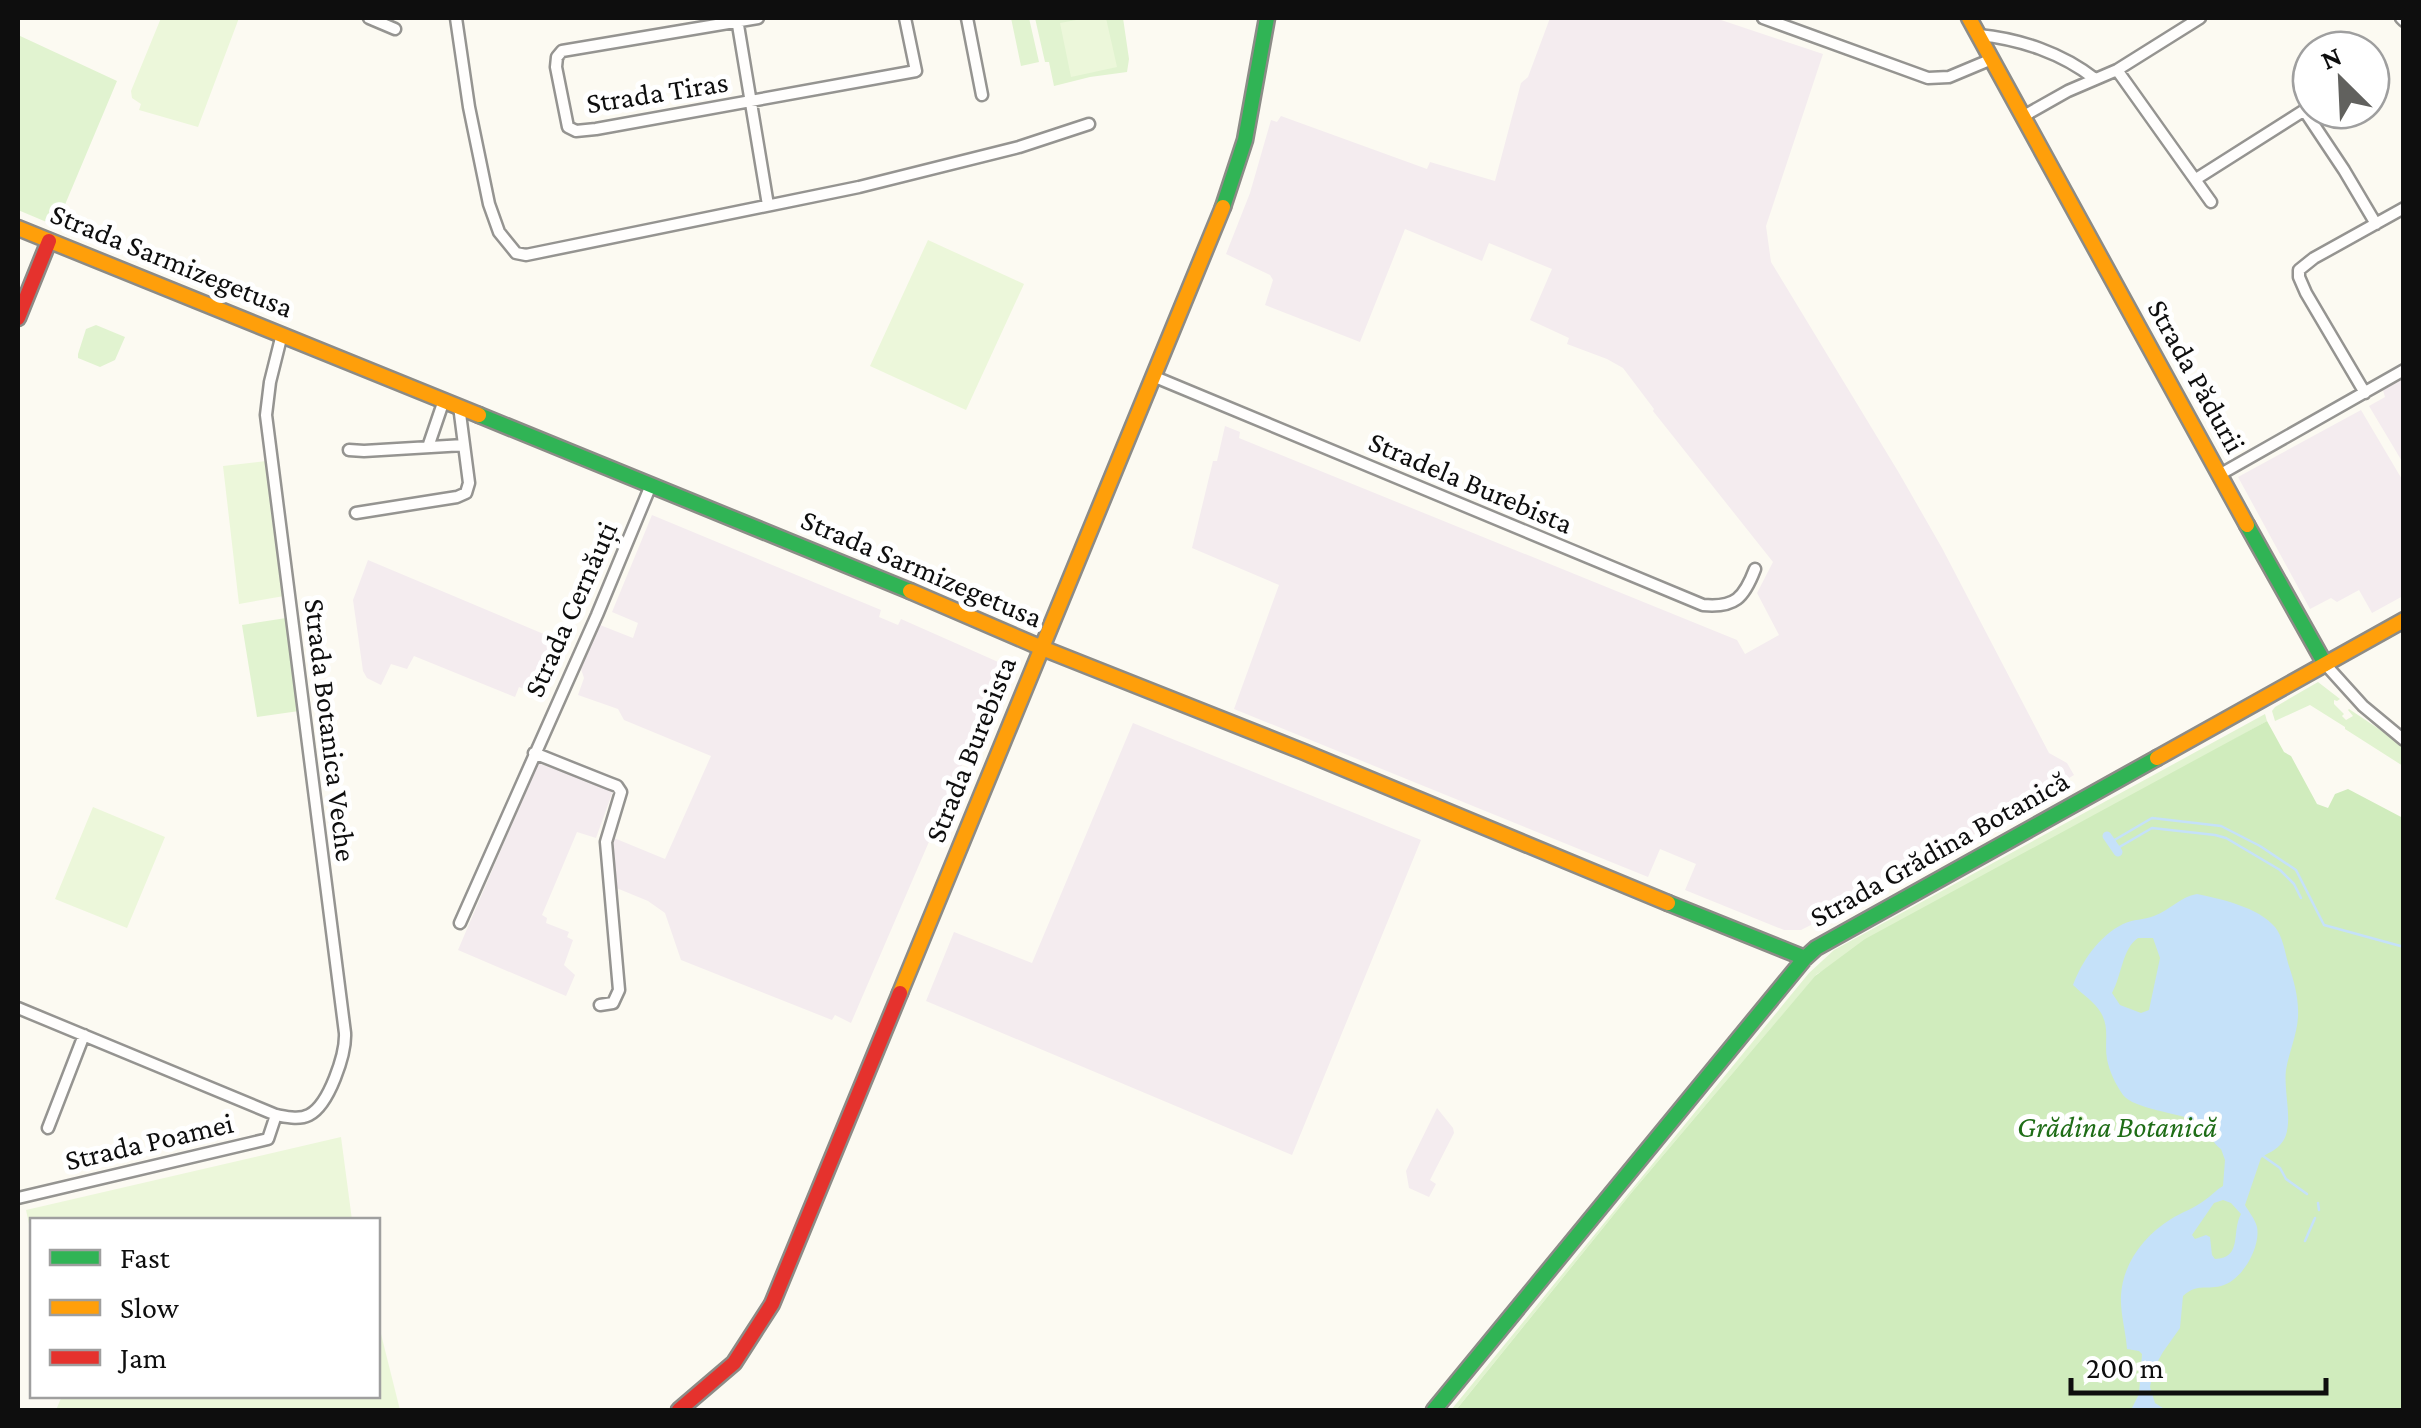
<svg xmlns="http://www.w3.org/2000/svg" width="2421" height="1428" viewBox="0 0 2421 1428" font-family="'Crimson Pro',serif">
	<rect width="100%" height="100%" fill="#fcfaf2"/>
	<!-- industrial -->
	<path fill="#f4ecef" d="M1550,18H1715L1823,54L1766,226L1771,262L1899,473L1942,548L2049,753L2067,763L2074,775L1880,890L1801,930H1784L1685,890L1696,864L1660,849L1648,877L1234,709L1279,585L1192,548L1213,461H1217L1225,426L1240,432L1239,438L1737,640L1745,654L1779,635L1757,593L1773,562L1653,411L1654,409L1623,368L1607,359L1567,344L1569,338L1530,320L1552,269L1489,243L1482,261L1405,229L1360,342L1265,305L1273,280L1270,275L1226,254L1250,193L1271,120L1277,122L1281,116L1427,169L1430,162L1495,181L1521,83L1528,77Z
		M2403,379V463L2369,406L2385,397L2383,390Z
		M2361,410L2403,481V596L2372,613L2359,590L2337,602L2331,598L2310,609L2238,477Z
		M652,515L881,610L879,617L898,625L901,619L1005,665L851,1023L835,1015L832,1020L681,960L665,913L648,901L614,887L611,839L614,838L665,859L711,756L624,720L618,709L578,695L584,678L581,669L600,625L633,638L638,623L612,612Z
		M368,560L565,643L541,700L526,694V690L519,687L515,697L414,656L407,669L391,664L381,685L367,678L363,671L353,600Z
		M1133,723L1421,840L1292,1155L926,1001L954,932L1032,963Z
		M538,763L613,791L596,838L577,832L542,915L547,918L546,923L569,932L567,937L573,940L564,965L575,975L566,996L458,950Z
		M1437,1108L1453,1128L1454,1133L1430,1180L1436,1184L1429,1197L1409,1188L1406,1171Z"/>
	<!-- green -->
	<path fill="#e1f3d0" d="M1011,18H1029L1039,62L1021,66Z
		M1035,18H1123L1129,59L1127,72L1090,77L1054,86L1049,62H1045Z
		M18,35L117,81L56,226L18,210Z
		M96,325L125,337L115,360L100,367L78,358V354L86,329Z
		M286,618L299,711L257,717L242,625Z
		M2318,682L2340,699L2337,701L2334,700V704L2344,714L2342,716L2346,720L2353,716L2348,710L2349,709L2403,745V766L2345,729V727L2310,705L2275,721L2272,711L2275,707Z
		M2265,714L2267,721L1817,974L1632,1192L1456,1410H1451L1809,973L1834,950Z"/>
	<!-- forest -->
	<path fill="#d0ecbd" d="M2267,721L2284,752L2291,756L2317,804L2328,808L2335,794L2348,789L2403,818V1410H1456L1632,1192L1815,976L1865,939Z"/>
	<!-- pitch -->
	<path fill="#ecf7da" d="M161,18H239L198,127L139,110L141,104L132,98L131,91Z
		M1087,18H1106L1117,67L1071,77L1060,23Z
		M928,240L1024,284L966,410L870,366Z
		M266,461L284,596L239,604L223,466Z
		M93,807L165,837L127,928L55,899Z
		M341,1137L352,1220H32V1238L26,1210Z
		M378,1332L381,1334L400,1410H56L62,1396H378Z"/>
	<!-- water -->
	<path fill="#c5e1f9" fill-rule="evenodd" d="M2197,894C2221,899 2258,907 2275,927C2283,937 2285,952 2288,963C2294,981 2299,998 2298,1017C2297,1035 2289,1052 2286,1070C2283,1094 2296,1129 2280,1145C2275,1151 2267,1153 2261,1158L2245,1205C2249,1212 2255,1219 2257,1227C2261,1247 2242,1281 2221,1286C2204,1290 2198,1283 2183,1296L2180,1328L2163,1352L2154,1368L2150,1387L2155,1403L2166,1410H2131L2139,1394L2142,1354L2139,1351L2127,1349C2126,1332 2120,1313 2121,1295C2123,1263 2144,1236 2171,1219C2182,1212 2195,1208 2205,1200C2211,1196 2216,1190 2223,1186L2225,1160L2221,1149C2210,1142 2210,1127 2197,1121C2178,1113 2134,1109 2123,1095C2116,1085 2109,1071 2107,1059C2104,1043 2110,1028 2101,1013C2095,1002 2082,994 2073,985C2082,961 2099,936 2123,924C2133,919 2144,920 2154,916C2170,910 2180,897 2197,894ZM2138,938H2153L2160,958L2149,1010L2141,1013L2120,1005L2112,993C2122,975 2122,949 2138,938ZM2223,1200L2231,1203L2241,1214C2231,1232 2243,1258 2215,1259L2212,1255L2210,1237L2206,1235L2195,1239L2192,1235L2214,1203Z"/>
	<g fill="none" stroke-linecap="round" stroke-linejoin="round">
		<!-- stream -->
		<path stroke="#c5e1f9" stroke-width="2.5" d="M2111,842L2152,818L2221,826L2260,846L2296,870L2324,925L2404,947
			M2116,849L2152,828L2215,835L2226,838L2280,870L2294,884L2301,898
			M2263,1156L2280,1168L2286,1179L2307,1194
			M2318,1203L2319,1210
			M2305,1241L2315,1218"/>
		<!-- canal -->
		<path stroke="#c5e1f9" stroke-width="9" d="M2107,836L2118,852"/>
		<!-- street casing -->
		<g stroke="#959491" stroke-width="15">
			<path id="street" d="M369,18L395,29
				M456,18L469,107L489,204L499,232L516,253L526,255L859,187L1019,147L1089,124
				M758,18L562,51L557,57L556,67L568,127L576,131L596,129L916,71L905,18
				M967,18L982,95
				M1763,18L1928,78L1949,77L1992,59
				M2401,18L2404,21
				M737,19L768,205
				M1979,35C2020,39 2062,53 2095,79
				M2117,70L2211,202
				M2304,110L2344,170L2376,224
				M2022,117L2068,91L2117,70L2200,18
				M2196,179L2311,106
				M1155,377L1703,605C1735,608 1744,598 1755,569
				M2365,393L2306,293L2299,277V270L2314,258L2404,208
				M428,447L444,400
				M349,450L364,451L464,445
				M2219,475L2404,370
				M356,513L457,497L466,493L469,483L459,406
				M2325,664L2363,706L2404,740
				M534,753L609,783L617,786L621,792L606,842L619,990L613,1003L600,1005
				M460,923L597,615L651,485
				M18,1008L276,1115C287,1117 299,1120 309,1115C329,1105 346,1054 345,1033L266,415L270,382L282,334
				M48,1128L84,1035
				M18,1198L268,1139L276,1115"/>
		</g>
		<!-- fast casing -->
		<g stroke="#8c8b87" stroke-width="19">
			<path id="fast" d="M1223,207L1245,140L1267,18
				M479,415L910,591
				M2247,525L2325,664
				M1668,903L1805,958
				M1434,1410L1805,958L1816,948L2157,758"/>
		</g>
		<!-- slow casing -->
		<g stroke="#8c8b87" stroke-width="19">
			<path id="slow" d="M1969,18L2247,525
				M18,228L479,415
				M910,591L1042,648L1304,752L1668,903
				M2157,758L2404,620
				M900,993L1223,207"/>
		</g>
		<!-- jam casing -->
		<g stroke="#8c8b87" stroke-width="19">
			<path id="jam" d="M18,318L49,241
				M679,1410L734,1363L772,1304L900,993"/>
		</g>
		<!-- street -->
		<use href="#street" stroke="#fffefd" stroke-width="10"/>
		<!-- fast -->
		<use href="#fast" stroke="#30b455" stroke-width="14"/>
		<!-- slow -->
		<use href="#slow" stroke="#ff9f0a" stroke-width="14"/>
		<!-- jam -->
		<use href="#jam" stroke="#e5322d" stroke-width="14"/>
	</g>
	<g text-anchor="middle" dominant-baseline="central" stroke-width="10" stroke-linejoin="round" paint-order="stroke">
		<!-- street labels -->
		<g font-size="30" fill="#0e0e0e" stroke="#fff">
			<text transform="translate(657 92) rotate(-9)">Strada Tiras</text>
			<text transform="translate(172 260) rotate(22)">Strada Sarmizegetusa</text>
			<text transform="translate(2197 376) rotate(61)">Strada Pădurii</text>
			<text transform="translate(1471 482) rotate(23)">Stradela Burebista</text>
			<text transform="translate(922 568) rotate(23)">Strada Sarmizegetusa</text>
			<text transform="translate(570 609) rotate(-66)">Strada Cernăuți</text>
			<text transform="translate(331 730) rotate(83)">Strada Botanica Veche</text>
			<text transform="translate(970 749) rotate(-68)">Strada Burebista</text>
			<text transform="translate(1939 848) rotate(-29)">Strada Grădina Botanică</text>
			<text transform="translate(149 1141) rotate(-13)">Strada Poamei</text>
		</g>
		<!-- park labels -->
		<g font-size="30" font-style="italic" fill="#1f6d17" stroke="#fff">
			<text x="2117" y="1126">Grădina Botanică</text>
		</g>
	</g>
	<!-- border -->
	<rect width="2421" height="1428" fill="none" stroke="#0e0e0e" stroke-width="40"/>
	<!-- legend -->
	<rect x="30" y="1218" width="350" height="180" fill="#ffffff" stroke="#9f9f9f" stroke-width="2.5"/>
	<rect x="50" y="1250" width="50" height="15" fill="#30b455" stroke="#9f9f9f" stroke-width="2.5"/>
	<text x="120" y="1268" font-size="30" fill="#0e0e0e">Fast</text>
	<rect x="50" y="1300" width="50" height="15" fill="#ff9f0a" stroke="#9f9f9f" stroke-width="2.5"/>
	<text x="120" y="1318" font-size="30" fill="#0e0e0e">Slow</text>
	<rect x="50" y="1350" width="50" height="15" fill="#e5322d" stroke="#9f9f9f" stroke-width="2.5"/>
	<text x="120" y="1368" font-size="30" fill="#0e0e0e">Jam</text>
	<!-- north arrow -->
	<g transform="translate(2341 80) rotate(336)"><circle r="48" fill="#ffffff" stroke="#9f9f9f" stroke-width="2.5"/>
	<path d="M0-8L18 38L0 25L-18 38Z" fill="#61615e"/>
	<text y="-15" font-size="28" font-weight="bold" text-anchor="middle" fill="#0e0e0e">N</text>
	</g>
	<!-- scale -->
	<path d="M2071 1378v15h255v-15" fill="none" stroke="#0e0e0e" stroke-width="5"/>
	<text x="2086" y="1378" font-size="30" fill="#0e0e0e" stroke="#ffffff" stroke-width="8" paint-order="stroke">200 m</text>
</svg>
